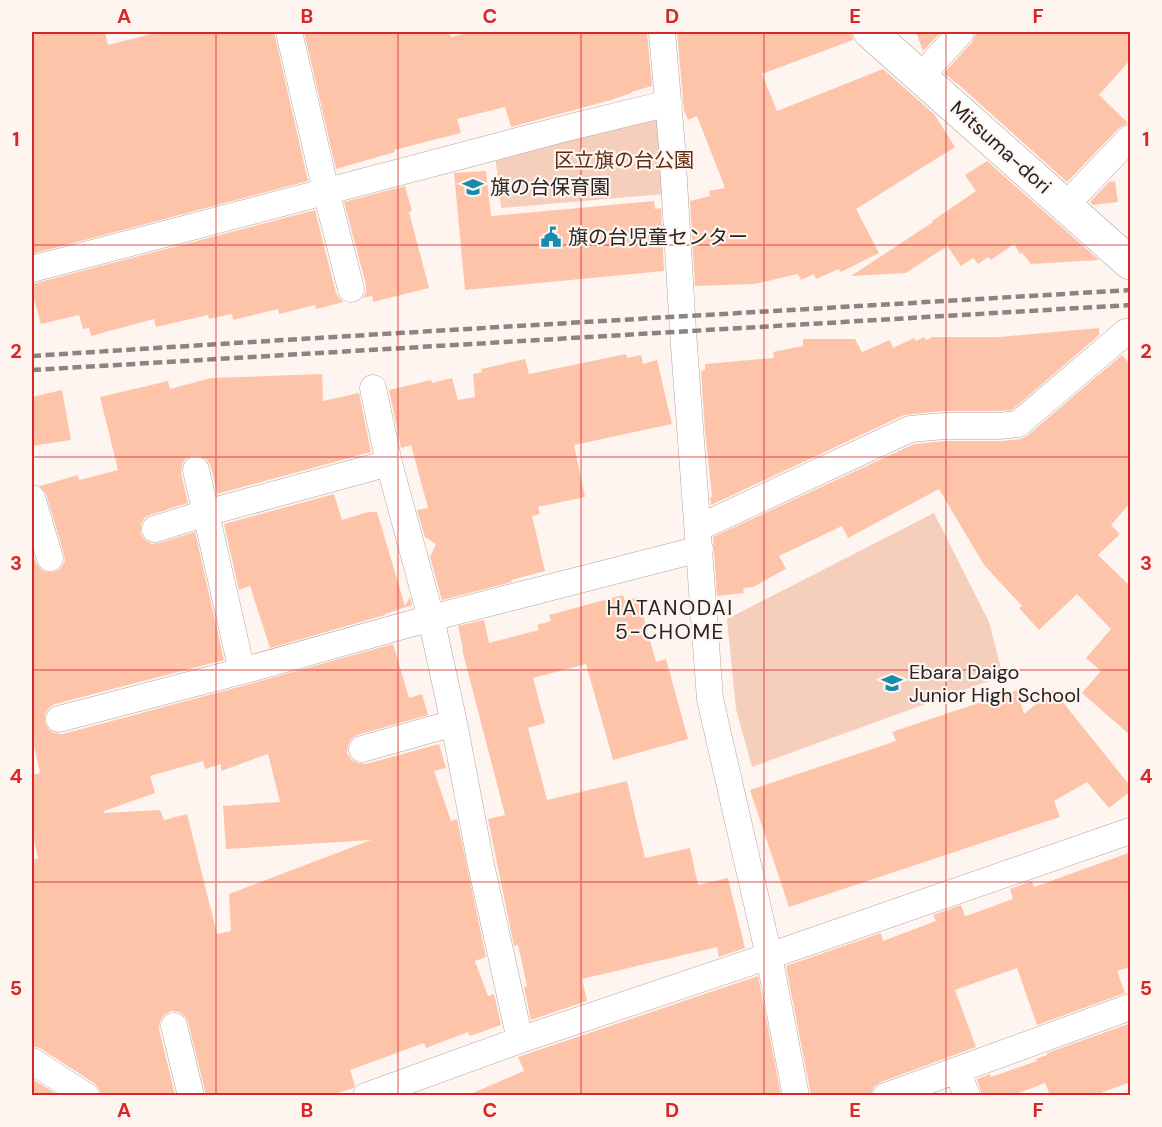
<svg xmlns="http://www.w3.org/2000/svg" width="1162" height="1127" viewBox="0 0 1162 1127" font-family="'DM Sans','Noto Sans JP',sans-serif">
	<rect width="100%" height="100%" fill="#fef5f1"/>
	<!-- green -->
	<path fill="#f6cebc" d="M659,113L664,194L501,208L495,154Z
		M934,513L989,622L1003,676L752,767L736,709L727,619Z"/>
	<!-- building -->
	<path fill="#fec4aa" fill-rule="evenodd" d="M47,32H105L108,45L159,32H274L308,181L32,254V35Z
		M304,32H449L451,37L470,32H647L652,86L631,92L632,93L611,100L511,127L505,107L457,119L461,133L394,150L395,152L336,169Z
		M677,32H852L853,40L762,74L777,111L883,69L934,114L955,147L856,209L879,253L841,272L839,269L816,279L814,274L801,280L798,274L754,284L695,286L690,201L710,196L709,191L725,188L697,116L688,120L684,110Z
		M916,32H941L923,51Z
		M976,32H1131V59L1099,95L1128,123L1119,128L1067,182L958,84H957L944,73L972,42L975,36Z
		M987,161L1099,260L1031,264L1022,253L1020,254L1014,244L991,260L988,257L978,264L973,258L961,266L947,246L906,273L851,276L933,222L932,221L976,191L965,175Z
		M486,171L491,216L654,201L655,209L661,208L664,271L465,290L454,173Z
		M1115,181L1118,202L1093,205L1090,202L1109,182Z
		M405,186L412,211L409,212L429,288L373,302L372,296L363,298L366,292V285L344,202Z
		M315,210L336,293L340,299L344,302L316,309L315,305L279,314L278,309L233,320L232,314L209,319L208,315L156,327L154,319L91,336L89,328L83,329L79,315L41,324L32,292V284Z
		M1099,328V335L1012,410L998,411H944L904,415L711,505L710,497H712L705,431L701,371L705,370V364L774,358L773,352L803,346V339H855L862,352L890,340L893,348L914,338L916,341L924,337L926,340L932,337H999Z
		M626,354L627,358L641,355L643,364L657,360L672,424L574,445L585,497L538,507L540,514L532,516L545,571L511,580L512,582L442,600L430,557L436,544L425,537L417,510L428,508L411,445L401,448L389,390L431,380L432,383L452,378L458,400L475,397L473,374L482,372L481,369L525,359L529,374Z
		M1122,355L1131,365V502L1111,525L1120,534L1098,555L1131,587V736L1082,693L1101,671L1086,658L1111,629L1077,594L1039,630L1019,608L1022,606L984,565L939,489L848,538L842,526L779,556L786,569L753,587L743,588L744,593L717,596L713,537L914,444L946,441H1001L1020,439L1027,436Z
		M322,374L323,401L359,393L371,452L217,494L211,467L207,460L200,456H192L185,459L182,466L181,473L188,503L150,515L144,518L141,525V534L145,540L152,544L159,543L195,532L224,660L55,704L49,708L45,714V723L49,730L54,733L63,734L246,685L393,644L409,698L422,694L428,715L357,735L351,739L348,745L347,753L352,760L358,763L366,764L439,744L446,768L434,771L451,821L457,819L486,957L475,961L488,996L494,994L501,1025L470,1036L468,1032L426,1048L424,1043L350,1070L355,1086L354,1088L331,1095H206L188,1022L185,1016L179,1012L171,1011L163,1016L160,1022L159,1029L175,1095H101L99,1089L94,1083L40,1048L32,1046V860L38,858L32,832V775L40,773L32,736V549L36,563L40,569L46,572H54L60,569L65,561L64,554L46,494L40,486L78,475L79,480L118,470L100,397L168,381L170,389L211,378ZM268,754L280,802L223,806L226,849L371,840L229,894L231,931L217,934L187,814L164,820L160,810L104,813V811L155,793L150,776L203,761L205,769L221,764V771Z
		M62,390L71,440L32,446V397Z
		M334,494L342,520L368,512H377L405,606L410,597L412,605L385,614V615L270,648L250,586L239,590L224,524Z
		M623,595L625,601L638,597L656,662L666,659L688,739L613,760L586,664L533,678L545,723L528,728L547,800L627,781L645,858L690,848L698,885L728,878L745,948L719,957L717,947L582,979L587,1001L531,1020L524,987L527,986L518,945L514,946L488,819L505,815L462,649H463L458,626L484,620L489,643L539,630L537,625L551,621L549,615Z
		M1017,690L1024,714L1053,690L1131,787V791L1109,808L1087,782L1054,801L1060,817L789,907L750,790L896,741L892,732Z
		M1131,852V967L1117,971L1125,993L1037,1025L1017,968L955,990L976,1047L881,1082L874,1087L871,1095H811L786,966L881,933L883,941L936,921L933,915L961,905L965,916L969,915L1013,899L1010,889L1032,881L1034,887Z
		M758,976L781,1095H468L524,1071L518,1057Z
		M1131,1023V1082L1095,1095H1050L1045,1083L1013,1095H982L977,1079L990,1074L991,1077L1037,1061L1036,1059L1047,1055V1053Z
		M32,1079L58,1095H32Z"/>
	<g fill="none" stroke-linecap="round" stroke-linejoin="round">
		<!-- minor casing -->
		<g stroke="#b1a49e" stroke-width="27">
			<path id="minor" d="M289,32L326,191L351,289
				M662,32L672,147L683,332L710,699L769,956L796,1096
				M921,76L961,32
				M1066,205L1130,138
				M32,269L563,129L669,103
				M373,388L389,463L431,618L454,723L481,865L520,1040
				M196,470L242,671
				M32,498L50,558
				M698,528L910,429L945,426H999L1018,424L1126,332L1130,331
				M155,529L206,513L389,463
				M59,719L242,671L431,618L700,549
				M362,749L454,723
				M174,1026L191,1096
				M32,1061L86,1096
				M957,1070L967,1096
				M366,1096L520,1040L769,956L1130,831
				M886,1096L1130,1007"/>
		</g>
		<!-- tertiary casing -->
		<g stroke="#b1a49e" stroke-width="34">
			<path id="tertiary" d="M870,32L1130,263"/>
		</g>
		<!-- minor -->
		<use href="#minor" stroke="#fff" stroke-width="26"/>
		<!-- tertiary -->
		<use href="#tertiary" stroke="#fff" stroke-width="33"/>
		<!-- rail -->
		<path stroke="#8b8481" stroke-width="4.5" stroke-dasharray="9 4.5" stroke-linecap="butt" d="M32,356C398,332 764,312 1130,290
			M32,370L1130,305"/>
	</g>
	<!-- grid -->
	<path fill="none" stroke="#d62828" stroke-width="1.5" stroke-opacity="0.55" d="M216,32V1096M398,32V1096M581,32V1096M764,32V1096M946,32V1096M32,245H1130M32,457H1130M32,670H1130M32,882H1130"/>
	<!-- icons -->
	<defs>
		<g id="school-bare" transform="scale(1.62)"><path d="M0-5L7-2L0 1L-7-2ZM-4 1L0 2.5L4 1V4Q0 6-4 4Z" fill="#168bae" stroke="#fef5f1" stroke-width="2.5" paint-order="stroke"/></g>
		<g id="civic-bare" transform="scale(1.62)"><path d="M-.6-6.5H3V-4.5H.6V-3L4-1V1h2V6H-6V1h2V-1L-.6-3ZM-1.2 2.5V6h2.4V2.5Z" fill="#168bae" stroke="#fef5f1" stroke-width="2.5" paint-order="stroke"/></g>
	</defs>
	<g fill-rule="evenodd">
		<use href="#school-bare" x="473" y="187"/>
		<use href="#civic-bare" x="551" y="237"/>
		<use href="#school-bare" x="892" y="683"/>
	</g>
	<g text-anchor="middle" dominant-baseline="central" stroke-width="4.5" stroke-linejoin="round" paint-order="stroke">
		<!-- street labels -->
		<g font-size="20" fill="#282321" stroke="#fef5f1">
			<text transform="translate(1001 147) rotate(42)">Mitsuma-dori</text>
		</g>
		<!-- park labels -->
		<g font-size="20" fill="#5f2c11" stroke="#fef5f1">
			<text x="624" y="160">区立旗の台公園</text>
		</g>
		<!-- poi labels -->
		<g font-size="20" fill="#282321" stroke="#fef5f1" text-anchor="start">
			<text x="490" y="187">旗の台保育園</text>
			<text x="568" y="237">旗の台児童センター</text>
			<text x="909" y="672">Ebara Daigo<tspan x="909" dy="23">Junior High School</tspan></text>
		</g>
		<!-- neighbourhood labels -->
		<g font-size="21" letter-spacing="1.5" fill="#282321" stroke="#fef5f1">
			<text x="670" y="608">HATANODAI<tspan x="670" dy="24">5-CHOME</tspan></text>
		</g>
	</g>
	<!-- border -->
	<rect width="1162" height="1127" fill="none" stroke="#fef5f1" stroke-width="66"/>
	<rect x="33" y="33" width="1096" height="1061" fill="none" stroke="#d62828" stroke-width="2"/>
	<g font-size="20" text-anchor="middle" font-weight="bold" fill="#d62828">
		<text x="124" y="23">A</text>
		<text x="307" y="23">B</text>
		<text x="490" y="23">C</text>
		<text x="672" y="23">D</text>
		<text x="855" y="23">E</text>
		<text x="1038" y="23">F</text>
		<text x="16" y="146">1</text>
		<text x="1146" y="146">1</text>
		<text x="16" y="358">2</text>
		<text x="1146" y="358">2</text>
		<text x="16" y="570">3</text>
		<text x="1146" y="570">3</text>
		<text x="16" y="783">4</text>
		<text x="1146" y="783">4</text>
		<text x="16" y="995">5</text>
		<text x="1146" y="995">5</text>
		<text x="124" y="1117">A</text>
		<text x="307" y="1117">B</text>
		<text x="490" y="1117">C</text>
		<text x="672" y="1117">D</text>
		<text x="855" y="1117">E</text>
		<text x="1038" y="1117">F</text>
	</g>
</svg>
